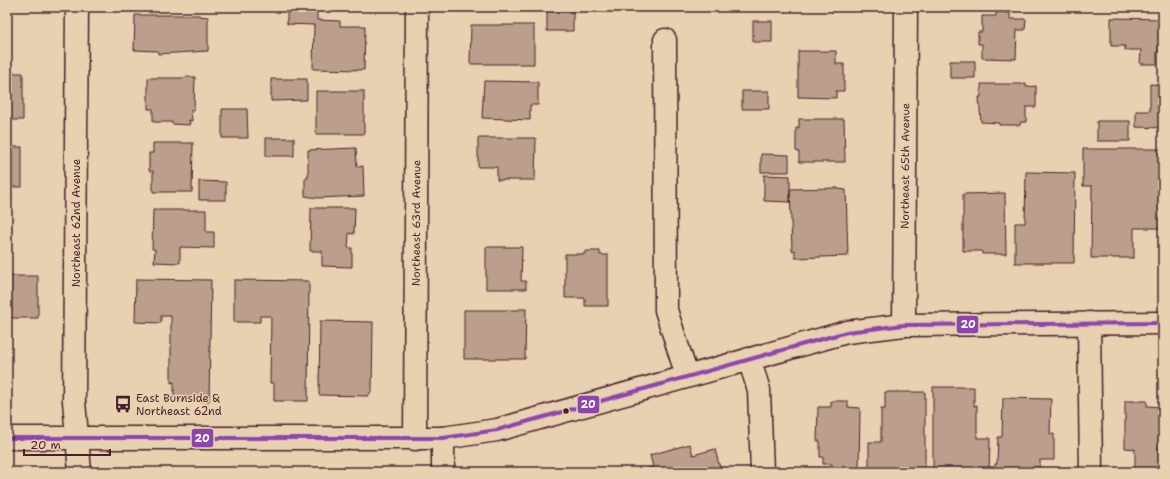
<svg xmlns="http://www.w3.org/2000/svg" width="1170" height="479" viewBox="0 0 1170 479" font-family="'Shantell Sans',sans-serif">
	<rect width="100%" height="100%" fill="#e7d1b1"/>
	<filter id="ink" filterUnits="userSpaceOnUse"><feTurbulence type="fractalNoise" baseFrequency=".025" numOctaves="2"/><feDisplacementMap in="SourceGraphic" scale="8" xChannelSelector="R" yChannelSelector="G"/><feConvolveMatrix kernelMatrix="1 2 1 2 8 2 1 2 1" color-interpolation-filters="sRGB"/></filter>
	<g filter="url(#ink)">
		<!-- building -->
		<path fill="#bb9f8c" stroke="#4a1f2b" d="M287,8L317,9V20L340,21V26H365L364,70L313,69L314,25L287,24Z
			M547,10H573V31H547Z
			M996,12L1010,13V19H1026L1025,30H1017L1016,59L982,58V44H978V32H982V16H996Z
			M135,15H199V16L208,17V51L158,54V51L134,50Z
			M1111,18L1163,19V51H1157V64H1140L1141,50H1125V46H1111Z
			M753,21H772V42H753Z
			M471,25H534V64H470Z
			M798,51H836V64H844V91H836V98L798,97Z
			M950,61H975V78H950Z
			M7,73H23V120H7Z
			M185,77H195L194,110H191L192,121L189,120L190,125L172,124V122H153V109H148V78H184Z
			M271,79H307V100L271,101Z
			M484,81L538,82V105H530V120L482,118Z
			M981,84H1026V87L1036,86V107H1026V122H1021L1020,125H999V123L981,122L979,97H981Z
			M1150,84L1163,85V128L1136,127V111H1150Z
			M316,91H364V134H316Z
			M742,91H769V109H742Z
			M222,109H247L248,138H222Z
			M799,119H844L845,162H799V152L796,151V128H799Z
			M1097,121H1130V141H1097Z
			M266,138H294V156H266Z
			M478,138H536L535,180H497V167H478Z
			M153,143H193L192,192H153V171H149V153H153Z
			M7,147H22V187H7Z
			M356,148L357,167L363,166L364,196L317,198L305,196V178H308V150Z
			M1083,149H1163V228H1134V258H1091L1092,186H1083Z
			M761,154L789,155V172H761Z
			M1026,172L1075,173L1074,263H1015V223H1025Z
			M764,175L790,176V202L764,201Z
			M199,181L226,182V200H199Z
			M838,188V189L846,190L848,256L795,258V250L792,251L790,189Z
			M1005,193L1006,254H982V251H963V194Z
			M7,208H9V251H7Z
			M311,208H355L354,234L349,233L348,248H352V267L322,266V251H310Z
			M153,210H206V232H214V248L180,247V263L154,262L155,249H152Z
			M486,247H522L521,281H526V289H486Z
			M585,251H600V255H608V306H585V298H565V254H585Z
			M7,276H38V318H7Z
			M136,279L211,280L209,401H174V382L171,383V316H161V323L135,322Z
			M234,280L309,281L308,401H274V383H270L271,316H260V322H234Z
			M519,309H526L525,359H464V310H519Z
			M320,321L373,322L372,390L368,396L319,395Z
			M933,387H974V406L977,405V438H990L989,472H933Z
			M885,392H925V472H869V442H881V409H885Z
			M1003,398L1051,399L1050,434H1054V460H1040V467H1035V472H995V464H997L998,437H1002Z
			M831,401H848V407L860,408L859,472H832V464H823V457H820V441H817L818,407H831Z
			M1125,401H1147V406L1163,407V446H1159V469H1135V449L1125,448Z
			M690,444L693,455L715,449L721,472H633L653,467L650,455Z"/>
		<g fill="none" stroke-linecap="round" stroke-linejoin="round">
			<!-- minor casing -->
			<g stroke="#4a1f2b" stroke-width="25">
				<g id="minor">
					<path d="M77,7L74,401L80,472"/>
					<path d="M665,40L666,310L687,376"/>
					<path d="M1089,323L1091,472"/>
					<path id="s1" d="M904,325L906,7"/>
					<path d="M749,359L759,390L762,472"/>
					<path d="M443,438V472"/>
					<path id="s2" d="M415,439L417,7"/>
				</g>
			</g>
			<!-- major casing -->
			<g stroke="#4a1f2b" stroke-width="25">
				<path id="major" d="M7,438H443L497,430L847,332L904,325L1163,323"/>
			</g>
			<!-- minor -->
			<use href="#minor" stroke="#e7d1b1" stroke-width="22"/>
			<!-- major -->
			<use href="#major" stroke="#e7d1b1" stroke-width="22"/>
			<!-- bus-1 casing -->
			<g stroke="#e7d1b1" stroke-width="7">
				<path id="bus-1" d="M7,438H443L497,430L847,332L904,325L1163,323"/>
			</g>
			<!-- bus-1 -->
			<use href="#bus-1" stroke="#8e44ad" stroke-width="4"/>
		</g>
	</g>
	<!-- icons -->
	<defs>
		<g id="bus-bare" transform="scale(1.38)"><path d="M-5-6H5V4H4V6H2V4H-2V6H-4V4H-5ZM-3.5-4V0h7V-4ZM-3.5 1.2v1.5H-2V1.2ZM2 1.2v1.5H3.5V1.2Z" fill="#4a1f2b" stroke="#e7d1b1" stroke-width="2.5" paint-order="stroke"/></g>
	</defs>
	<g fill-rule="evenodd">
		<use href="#bus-bare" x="123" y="404"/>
	</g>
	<!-- markers -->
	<circle fill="#4a1f2b" stroke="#e7d1b1" stroke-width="1.5" cx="566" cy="411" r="3.5"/>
	<g text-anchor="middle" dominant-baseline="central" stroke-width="3" stroke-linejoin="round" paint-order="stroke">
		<!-- street labels -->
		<g font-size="11" fill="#4a1f2b" stroke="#e7d1b1">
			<text stroke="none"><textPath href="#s1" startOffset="159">Northeast 65th Avenue</textPath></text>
			<text transform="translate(76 223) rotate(-90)">Northeast 62nd Avenue</text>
			<text stroke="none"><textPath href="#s2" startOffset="216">Northeast 63rd Avenue</textPath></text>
		</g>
		<!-- poi labels -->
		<g font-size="11" fill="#4a1f2b" stroke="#e7d1b1" text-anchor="start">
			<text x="136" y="398">East Burnside &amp;<tspan x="136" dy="13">Northeast 62nd</tspan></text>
		</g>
	</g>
	<g stroke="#e7d1b1" stroke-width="1.5">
		<rect x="956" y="315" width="23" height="19" rx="4" fill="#8e44ad"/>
		<rect x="577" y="395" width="23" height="19" rx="4" fill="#8e44ad"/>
		<rect x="191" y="428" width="23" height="20" rx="4" fill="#8e44ad"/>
	</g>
	<g font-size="11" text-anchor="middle" font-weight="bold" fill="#fff">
		<text x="968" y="328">20</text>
		<text x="588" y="408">20</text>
		<text x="202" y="442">20</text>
	</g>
	<!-- margin -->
	<rect width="1170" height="479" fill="none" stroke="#e7d1b1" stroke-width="24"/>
	<rect x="12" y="12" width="1146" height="455" fill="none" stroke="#4a1f2b" stroke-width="1.5" filter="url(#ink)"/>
	<!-- scale -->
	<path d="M24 449v6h86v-6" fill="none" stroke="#4a1f2b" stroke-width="2"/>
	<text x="30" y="449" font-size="12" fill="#4a1f2b" stroke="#e7d1b1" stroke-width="3" paint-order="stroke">20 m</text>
</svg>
